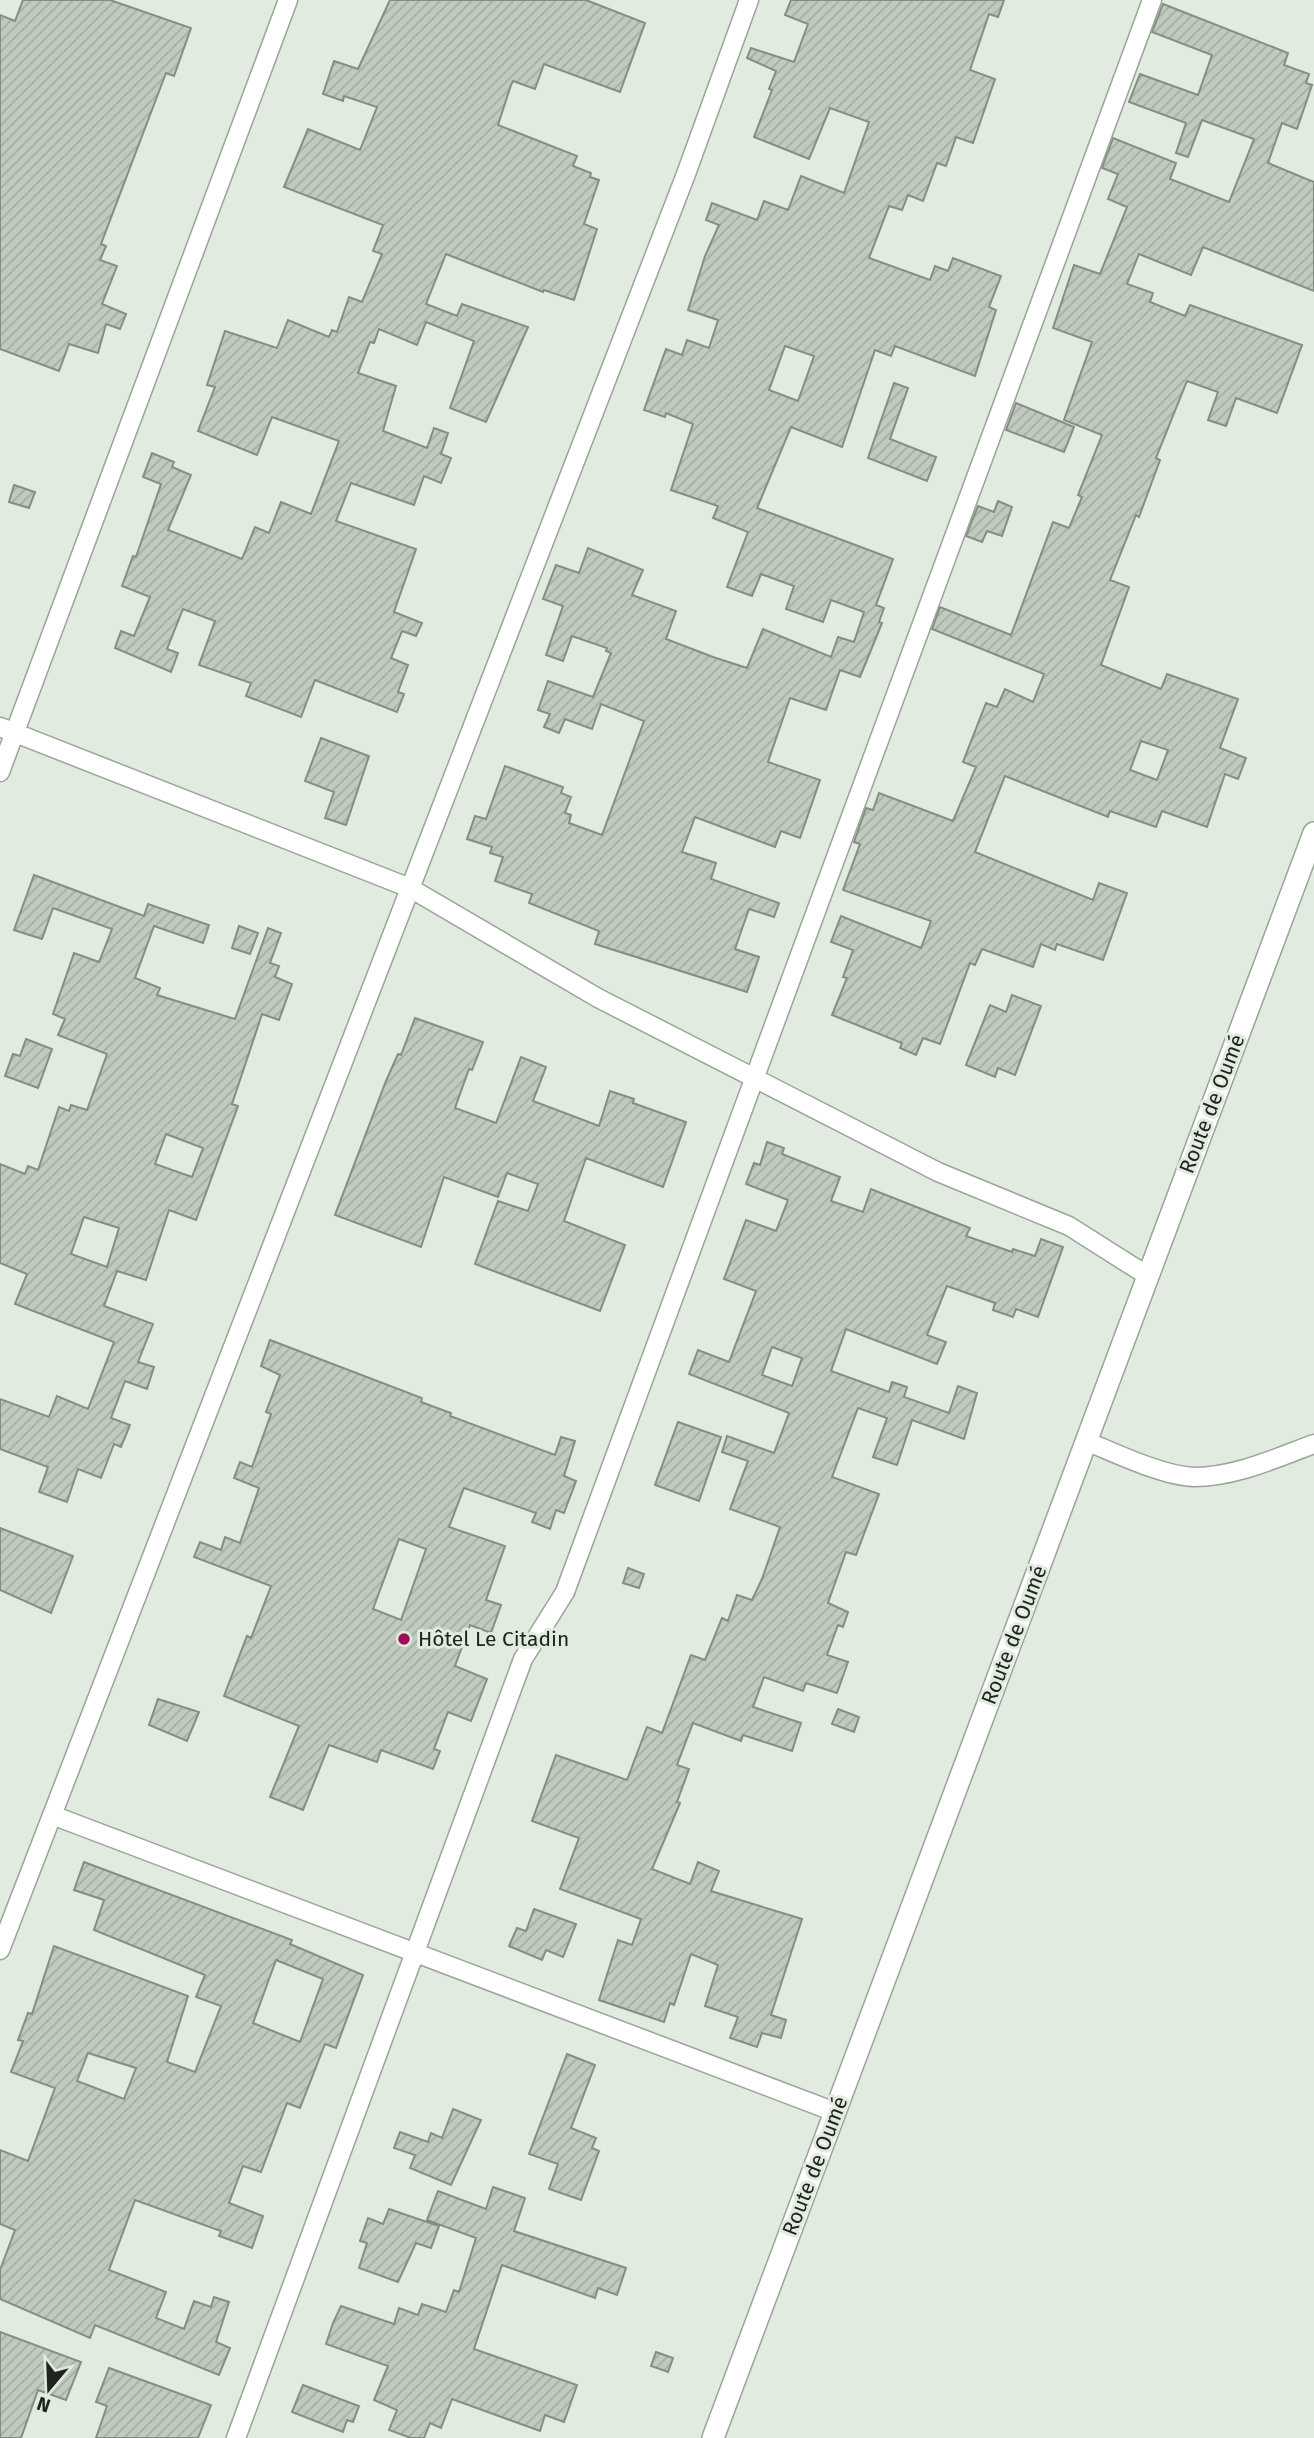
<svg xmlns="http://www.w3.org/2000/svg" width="1314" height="2438" viewBox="0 0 1314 2438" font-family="'Fira Sans',sans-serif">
	<defs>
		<pattern id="building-hatch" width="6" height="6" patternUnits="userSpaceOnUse" patternTransform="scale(1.75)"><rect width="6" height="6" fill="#c1cabf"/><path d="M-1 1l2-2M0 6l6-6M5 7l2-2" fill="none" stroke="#a6ada4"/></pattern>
	</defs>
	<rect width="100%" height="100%" fill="#e1ebdf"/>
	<!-- building -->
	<path fill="url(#building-hatch)" stroke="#848e83" stroke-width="2" fill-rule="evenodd" d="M23,0H110L191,28L174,76L166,73L101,244L106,246L100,260L117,266L102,304L126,314L120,329L106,324L98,353L69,344L59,371L0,349V15L15,21Z
		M390,0H586L645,23L620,92L544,64L535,89L513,81L511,85L498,125L577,156L573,166L591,173L590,177L599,180L584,224L597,229L574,300L544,290L543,292L446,254L426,304L457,316L462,304L528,327L486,422L450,408L474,341L426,322L417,345L379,329L374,343L370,342L358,373L396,386L383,431L427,448L434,428L448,433L441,454L451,458L441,483L424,476L414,505L351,483L336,521L416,549L394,612L422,623L416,636L402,631L391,658L408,665L398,692L404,694L397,712L315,680L301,717L246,696L251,683L199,665L215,621L183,609L167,649L178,653L171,672L115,648L121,631L134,636L150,597L122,586L133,556L136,557L161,484L143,477L152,453L174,462L172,467L191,475L168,530L242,559L255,527L269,533L281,502L311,514L339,441L272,417L257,455L198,431L215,387L207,385L225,331L277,348L288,320L329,337L332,330L337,332L349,297L362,302L382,254L373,251L383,225L284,187L308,129L360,150L377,107L344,96L343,101L323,94L334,61L358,69Z
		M791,0H1004L998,17L989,14L970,70L995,79L973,143L956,137L946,166L937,163L923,201L908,195L902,210L889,206L869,258L930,280L935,266L948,271L953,258L1001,276L989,307L996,310L975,376L895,346L891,356L875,350L842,447L791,427L757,508L893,559L876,605L884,608L879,622L882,623L860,677L840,670L826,710L790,698L768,762L820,780L800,838L781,831L775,847L695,817L682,852L716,863L711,879L779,903L774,917L749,909L735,949L759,957L747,992L595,944L599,931L529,903L532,894L495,881L503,857L490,853L492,847L467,839L475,816L486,819L505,766L563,787L561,793L571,797L565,813L571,815L569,823L602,835L644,721L601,704L592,729L565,719L559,733L544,727L550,714L538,710L548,681L593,697L611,653L606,651L607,648L572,636L563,661L546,655L563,606L543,599L556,565L579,573L588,548L643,570L632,595L676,611L666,639L713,657L747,668L763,629L831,657L838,637L854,642L864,612L831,600L823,622L786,609L794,586L761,574L752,596L727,587L748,532L713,518L718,506L671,490L693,424L666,413L665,417L644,410L666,349L682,355L687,340L709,348L718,320L688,310L705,256L719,225L706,220L712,203L757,220L764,201L788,210L801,176L844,193L869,122L830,108L809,159L754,137L772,90L769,89L776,71L747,58L751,48L794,62L808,24L785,15ZM785,346L814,356L798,401L769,390Z
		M1163,4L1288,53L1284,65L1309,74L1306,83L1312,85L1297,129L1282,123L1268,163L1314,182V291L1203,247L1191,275L1139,254L1127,284L1153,293L1150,302L1185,316L1190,305L1302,345L1277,413L1236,398L1226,426L1208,420L1218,392L1187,381L1156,458L1160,460L1139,517L1136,515L1110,580L1129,587L1101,665L1161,689L1167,674L1238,699L1220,748L1246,758L1238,779L1225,774L1207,827L1162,811L1156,827L1110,811L1108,817L1005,776L975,852L1093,900L1099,883L1127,893L1103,960L1057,944L1055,950L1041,944L1033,967L982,949L975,965L970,963L940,1044L923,1038L916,1055L900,1048L902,1043L832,1015L847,978L843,977L853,950L831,942L841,916L921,948L931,921L843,890L860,844L854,842L866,808L873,810L879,793L953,821L976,767L963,762L986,703L997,707L1005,689L1033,702L1044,674L932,629L940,607L1011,635L1053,522L1069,528L1082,497L1078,495L1102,435L1064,420L1092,342L1053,328L1074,265L1100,274L1127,207L1108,199L1118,174L1102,168L1113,138L1176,163L1170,179L1229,202L1254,139L1202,120L1188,157L1176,153L1186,123L1129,102L1140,74L1198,95L1212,55L1152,32ZM1141,741L1168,750L1157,780L1130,770Z
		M894,383L908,388L890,439L936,457L927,481L868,458Z
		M1016,403L1074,427L1064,452L1006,430Z
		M14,485L35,492L29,508L9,502Z
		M998,501L1012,507L1002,536L987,531L982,542L966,536L978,506L994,512Z
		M321,738L369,756L346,825L325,818L334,792L305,781Z
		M34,875L144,916L148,904L209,925L203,943L154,926L135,978L160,988L157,995L235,1019L268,928L281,933L270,963L279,966L275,977L292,984L279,1020L262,1014L232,1104L238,1106L196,1220L169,1210L146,1280L117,1271L104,1306L153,1324L138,1362L154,1367L147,1389L125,1381L111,1418L130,1425L121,1447L114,1444L101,1478L78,1469L67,1502L39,1492L48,1467L0,1449V1399L49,1417L57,1396L88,1409L114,1342L15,1304L27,1274L0,1263V1164L25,1174L28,1166L38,1170L59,1107L69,1111L71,1105L87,1110L107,1054L58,1035L65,1019L53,1014L74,953L99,962L112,929L53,908L42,939L14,930ZM166,1134L203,1148L192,1177L155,1164ZM84,1217L119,1228L107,1267L71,1254Z
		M239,926L258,933L250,954L232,948Z
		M1012,995L1041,1006L1015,1075L998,1068L995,1077L966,1065L990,1005L1006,1012Z
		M415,1018L483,1042L472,1070L469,1069L455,1108L496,1123L521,1057L546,1067L533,1101L599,1126L610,1091L634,1099L633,1103L686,1122L663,1187L586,1158L564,1221L625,1245L600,1311L475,1264L498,1201L528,1211L538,1184L507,1173L498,1197L444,1177L421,1247L335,1215L386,1081L398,1054L401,1055Z
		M26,1039L52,1049L38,1088L5,1076L13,1054L20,1056Z
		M767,1142L784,1148L782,1154L840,1177L831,1201L863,1212L871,1189L970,1228L966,1236L1012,1252L1013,1249L1035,1256L1041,1239L1063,1247L1038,1317L1016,1309L1013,1317L993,1310L995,1303L947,1286L927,1335L946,1342L937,1364L846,1329L831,1371L889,1392L892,1382L907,1387L904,1397L949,1413L958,1386L977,1393L964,1439L912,1420L897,1465L873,1457L887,1418L858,1408L832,1477L879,1494L856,1555L846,1552L828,1603L848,1612L843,1627L838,1625L827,1655L848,1662L837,1693L806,1683L803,1691L764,1677L753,1707L801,1723L792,1751L743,1735L741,1741L693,1723L677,1765L689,1769L677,1802L680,1803L652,1869L690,1884L698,1862L719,1871L711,1891L802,1919L771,2015L786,2020L781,2038L762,2033L757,2047L730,2038L738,2017L705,2006L718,1965L691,1954L674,2005L670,2003L664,2022L599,2000L618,1940L632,1945L641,1919L560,1889L579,1838L532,1821L556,1755L627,1780L647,1727L662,1733L691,1655L705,1660L722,1618L728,1621L737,1595L752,1600L762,1579L780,1527L730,1509L748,1461L722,1452L727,1436L774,1453L789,1413L689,1374L698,1350L729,1362L756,1291L724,1279L746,1220L776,1231L788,1200L746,1184L754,1163L760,1165ZM772,1347L802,1358L792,1386L762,1375Z
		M270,1340L422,1398L421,1402L451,1413L450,1416L555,1455L561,1437L575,1441L564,1476L576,1481L564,1513L556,1510L550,1529L532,1522L536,1513L464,1488L449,1527L505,1546L486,1600L501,1605L491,1633L470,1625L455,1666L487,1679L471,1721L448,1712L434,1749L440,1751L433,1769L381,1750L377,1762L329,1745L303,1810L270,1797L299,1726L224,1696L247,1636L251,1638L271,1586L194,1557L200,1542L221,1550L225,1537L240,1543L259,1488L234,1478L240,1462L252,1467L271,1414L266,1412L280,1375L261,1366ZM399,1539L426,1549L401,1620L373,1609Z
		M678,1422L721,1437L699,1501L655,1485Z
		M0,1528L73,1556L51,1613L0,1590Z
		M628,1568L644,1574L639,1588L623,1583Z
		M158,1699L199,1712L187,1741L149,1725Z
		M838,1709L859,1717L854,1732L832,1724Z
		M84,1862L292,1940L290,1944L363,1975L336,2048L325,2044L300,2108L287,2103L261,2172L243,2166L229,2203L263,2216L252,2248L219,2236L221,2231L135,2200L109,2270L166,2292L156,2318L184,2329L194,2301L211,2307L214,2297L229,2302L216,2342L230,2348L219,2375L95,2325L90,2338L0,2299V2270L15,2230L0,2224V2150L28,2161L55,2088L11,2072L23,2041L18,2040L28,2013L32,2014L54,1946L188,1996L167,2062L195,2072L221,2006L196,1997L205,1975L94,1930L104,1900L74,1890ZM276,1960L323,1979L300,2042L253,2023ZM88,2053L136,2068L124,2099L77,2081Z
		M534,1909L576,1924L563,1957L546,1950L542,1960L509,1946L517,1928L526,1931Z
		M567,2054L595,2065L571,2128L596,2138L592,2148L599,2151L581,2200L549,2189L558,2164L529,2154Z
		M453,2109L481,2120L451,2185L410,2168L415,2155L394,2148L400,2132L428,2142L431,2133L442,2138Z
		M493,2187L525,2198L514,2231L626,2268L617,2295L598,2288L595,2298L502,2265L474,2349L577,2385L564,2422L545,2415L540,2431L452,2399L441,2428L430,2423L424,2438H411L389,2430L397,2410L374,2400L388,2366L326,2344L333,2323L341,2306L394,2324L399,2308L418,2315L422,2304L446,2312L454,2290L459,2292L476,2238L427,2220L438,2191L486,2209Z
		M389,2209L439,2226L431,2248L416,2243L398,2282L359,2268L367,2243L360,2241L368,2218L383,2224Z
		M0,2332L81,2362L66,2400L38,2390L21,2438H0Z
		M656,2352L673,2358L668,2372L651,2366Z
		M109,2368L211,2405L198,2438H96L107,2406L96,2402Z
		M303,2385L359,2406L353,2422L347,2420L343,2432L292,2412Z"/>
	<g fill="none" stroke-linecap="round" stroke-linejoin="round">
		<!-- minor casing -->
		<g stroke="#9aa499" stroke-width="21">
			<path id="minor" d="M0,727L410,888L598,998L938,1172L1069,1226L1148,1276
				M0,772L288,0
				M1086,1441C1115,1453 1163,1476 1194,1477C1235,1477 1276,1458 1314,1444
				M52,1815L835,2112
				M0,1950L686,174L749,0
				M236,2438L523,1659L565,1592L1152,0"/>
		</g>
		<!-- tertiary casing -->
		<g stroke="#9aa499" stroke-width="24">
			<path id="tertiary" d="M713,2438L1314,833"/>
		</g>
		<!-- minor -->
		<use href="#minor" stroke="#fff" stroke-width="18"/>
		<!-- tertiary -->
		<use href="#tertiary" stroke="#fff" stroke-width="21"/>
	</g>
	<!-- markers -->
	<circle fill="#9d0d5b" stroke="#e1ebdf" stroke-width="2.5" cx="404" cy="1639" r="7"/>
	<g text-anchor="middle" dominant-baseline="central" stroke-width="6" stroke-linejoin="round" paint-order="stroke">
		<!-- street labels -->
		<g font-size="21" fill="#20241f" stroke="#e1ebdf">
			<text transform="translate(1212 1104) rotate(-69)">Route de Oumé</text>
			<text transform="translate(1014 1635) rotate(-69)">Route de Oumé</text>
			<text transform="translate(815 2166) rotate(-69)">Route de Oumé</text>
		</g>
		<!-- poi labels -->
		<g font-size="21" fill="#20241f" stroke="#e1ebdf" text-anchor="start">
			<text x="418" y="1639">Hôtel Le Citadin</text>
		</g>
	</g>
	<!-- north arrow -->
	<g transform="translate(49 2389) rotate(199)" stroke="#e1ebdf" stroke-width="5" paint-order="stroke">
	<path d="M0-5L12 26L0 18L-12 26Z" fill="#20241f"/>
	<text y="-10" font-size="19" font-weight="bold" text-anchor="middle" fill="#20241f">N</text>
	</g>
</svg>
